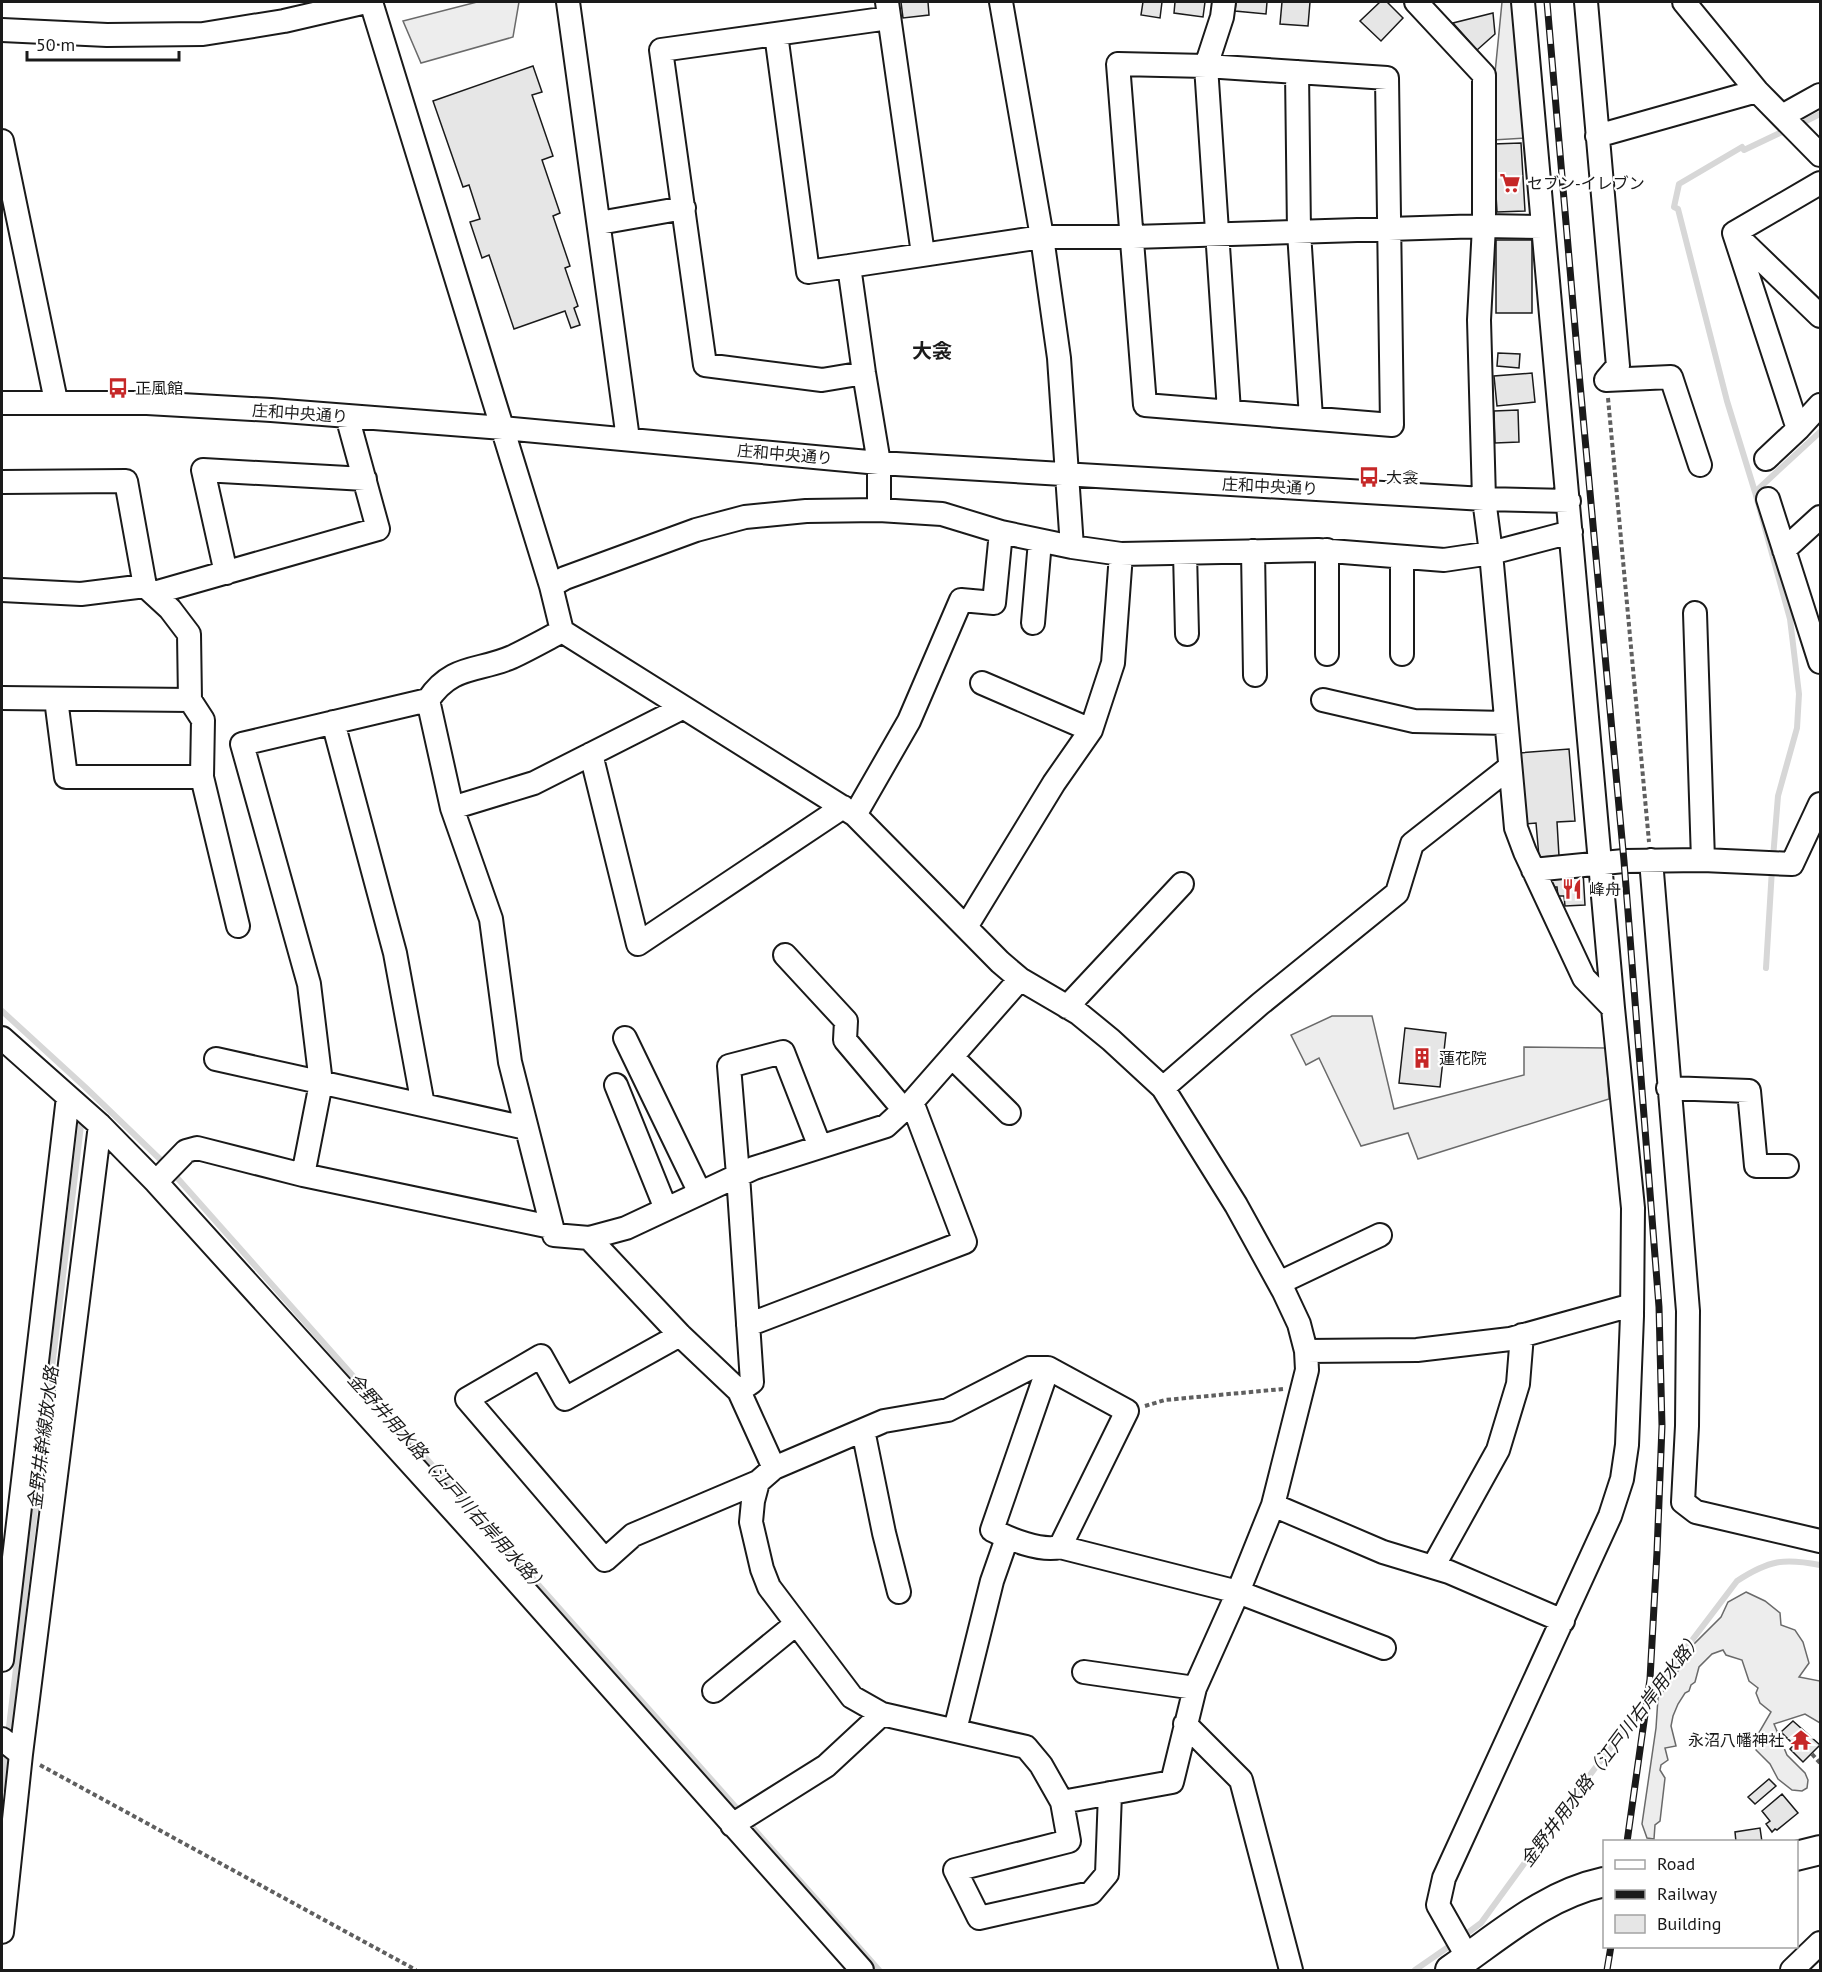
<svg xmlns="http://www.w3.org/2000/svg" width="1822" height="1972" viewBox="0 0 1822 1972" font-family="'PT Sans','Noto Sans JP',sans-serif">
	<rect width="100%" height="100%" fill="#fff"/>
	<!-- built -->
	<path fill="#ededed" stroke="#6a6a6a" stroke-width="1.5" d="M477,2H519L513,37L421,63L403,21Z
		M1502,2H1518L1526,138L1493,140L1495,73Z
		M1332,1016H1372L1394,1109L1524,1075V1047L1606,1048L1609,1099L1418,1159L1408,1133L1361,1146L1319,1058L1306,1065L1291,1035Z
		M1746,1592L1765,1601L1780,1613L1781,1625L1795,1630L1803,1642L1809,1663L1799,1677L1820,1681V1723L1805,1714L1774,1724L1787,1755L1805,1773L1808,1780L1807,1788L1802,1791L1792,1790L1778,1779L1770,1764L1756,1750L1757,1736L1771,1712L1760,1703L1756,1693L1758,1688L1749,1681L1742,1660L1726,1655L1723,1650L1712,1654L1699,1667L1695,1682L1691,1685L1689,1691L1685,1693L1678,1704L1673,1716L1671,1726L1676,1746L1665,1748L1668,1760L1661,1765L1660,1770L1665,1778L1660,1821L1655,1825L1654,1839L1647,1838L1642,1824L1656,1728L1658,1698L1689,1656L1694,1644L1721,1617L1728,1602Z"/>
	<g fill="none" stroke-linecap="round" stroke-linejoin="round">
		<!-- stream -->
		<path stroke="#d7d7d7" stroke-width="6" d="M1804,122L1820,114
			M1755,492L1820,432
			M1773,858L1778,796L1797,728L1799,694L1790,619L1755,492L1727,401L1678,209L1674,207L1679,184L1742,147L1744,150L1784,131
			M1766,968L1772,869
			M2,1011L85,1087L165,1164
			M172,1172L741,1813
			M8,1735L82,1117
			M2,1789L6,1749
			M747,1821L879,1970
			M1462,1937L1481,1923L1558,1817L1737,1581C1769,1560 1784,1558 1820,1565
			M1415,1970L1454,1943"/>
	</g>
	<!-- building -->
	<path fill="#e6e6e6" stroke="#1a1a1a" stroke-width="1.5" d="M901,2H928L929,15L903,18Z
		M1143,2H1162L1160,18L1141,15Z
		M1175,2H1205L1203,17L1174,13Z
		M1236,2H1267L1266,14L1235,11Z
		M1282,2H1310L1308,26L1280,24Z
		M1380,2H1387L1403,18L1381,41L1360,21Z
		M1493,13L1495,34L1477,50L1453,23Z
		M533,66L542,92L532,95L553,156L542,160L560,213L553,216L570,266L565,268L578,306L574,308L580,325L571,328L565,311L514,329L489,255L482,258L470,222L480,219L469,185L463,187L433,101Z
		M1521,143L1525,211L1497,212L1493,144Z
		M1496,240H1532V313H1496Z
		M1498,353L1520,354L1519,368L1497,366Z
		M1532,373L1535,402L1497,406L1494,376Z
		M1518,410L1519,442L1495,443L1494,411Z
		M1569,749L1575,821L1557,822L1559,856L1539,857L1536,823L1525,824L1519,753Z
		M1583,871L1585,905L1565,906L1564,896H1558L1557,887H1552L1551,873Z
		M1405,1028L1446,1033L1440,1087L1399,1083Z
		M1793,1721L1820,1745L1803,1762L1790,1749L1794,1745L1781,1732Z
		M1769,1779L1776,1786L1755,1804L1748,1797Z
		M1782,1794L1798,1813L1777,1830L1775,1829L1772,1832L1766,1824L1770,1821L1762,1811Z
		M1760,1828L1762,1842H1736L1735,1832Z"/>
	<g fill="none" stroke-linecap="round" stroke-linejoin="round">
		<!-- minor casing -->
		<g stroke="#1a1a1a" stroke-width="26">
			<path id="minor" d="M371,2L551,586L562,631L855,815L1000,962L1020,979L1078,1013L1111,1040L1163,1088L1236,1205L1284,1292L1299,1324L1306,1351L1307,1370L1273,1505L1238,1592L1195,1688L1172,1782L1062,1802L1041,1765L1026,1747L882,1714L852,1697L769,1587L762,1569L751,1522L753,1501L758,1482L774,1468L884,1421L948,1410L1030,1368H1048L1127,1411L1060,1547
				M568,2L628,439
				M887,2L923,254
				M1001,2L1042,237L1059,358L1072,547
				M1224,2L1222,17L1206,66L1229,411
				M1416,2L1484,75V226L1479,320L1484,499L1491,553L1516,828L1525,852L1584,978L1613,1008
				M1586,2L1618,366L1606,380
				M1684,2L1757,91L1820,155
				M2,30L107,35L203,34L284,21L366,2
				M776,34L808,272L849,266
				M1118,64L1206,66L1387,78L1392,425L1145,405Z
				M1297,72L1299,232L1311,418
				M1782,116L1820,95
				M1597,136L1757,91
				M2,141L56,401
				M1820,183L1734,233L1798,429L1820,405
				M599,223L684,208
				M1737,236L1820,316
				M864,373L822,380L705,365L661,50L889,18
				M1606,380L1671,377L1700,465
				M2,403H147L271,410L503,428L879,463L1484,499L1569,501
				M1766,459L1798,429
				M2,482L126,481L145,586L170,609L189,634L190,700L2,698
				M1768,499L1820,662
				M879,510V463L864,373L849,266L1042,237H1133L1484,226L1543,227
				M1784,550L1820,517
				M1253,551L1255,675
				M1185,553L1187,634
				M226,573L203,470L365,479
				M551,586L565,578L696,530L745,517L806,511L879,510L942,514L1001,532L1072,547L1121,554L1318,550L1444,560L1491,553L1571,532
				M2,590L81,594L145,586
				M154,593L378,529L347,416
				M1695,613L1703,860
				M1033,623L1040,541
				M1327,654V550
				M1402,654V557
				M982,683L1091,730
				M56,699L66,777H202L203,720L190,700
				M428,700L452,808L491,919L510,1062L554,1235L589,1238L626,1228L754,1168L886,1126L912,1102L1020,979
				M1323,700L1414,721L1506,723
				M333,722L395,953L423,1105
				M591,754L638,944L843,807
				M202,777L238,926
				M452,808L534,783L682,708
				M855,815L909,721L961,600L994,603L1001,532
				M1651,860L1688,1311L1687,1426L1683,1502L1696,1512L1820,1541
				M1533,870L1624,861L1703,860L1792,864L1820,804
				M966,927L1054,783L1091,730L1113,663L1121,554
				M785,955L846,1021L845,1040L904,1110
				M1067,1007L1182,884
				M2,1038L100,1125L156,1182L481,1541L862,1970
				M625,1038L700,1193
				M952,1057L1009,1113
				M216,1059L526,1128
				M616,1085L666,1209
				M1163,1088L1260,1004L1397,893L1412,844L1510,767
				M1668,1088L1749,1091L1756,1166H1787
				M303,1175L321,1083L309,984L242,744L428,700C452,664 478,672 512,657C529,649 545,640 562,631
				M156,1182L186,1151L197,1148L303,1175L551,1227
				M589,1238L680,1335L739,1391L774,1468
				M1279,1283L1380,1235
				M748,1325L965,1242L912,1102
				M680,1335L565,1399L541,1356L467,1399L605,1560L633,1535L758,1482
				M1306,1351L1417,1350L1510,1339L1632,1305
				M1048,1368L992,1530C1009,1539 1041,1552 1060,1547L1238,1592L1384,1648
				M739,1391L752,1382L738,1175L729,1066L783,1052L820,1147
				M863,1430L884,1533L899,1592
				M1273,1505L1383,1552L1449,1572L1563,1621
				M1433,1567L1498,1450L1518,1384L1522,1335
				M2,1660L68,1097
				M1084,1672L1195,1688
				M714,1691L796,1624
				M1185,1724L1241,1780L1291,1970
				M955,1730L992,1581L1007,1538
				M2,1739L21,1754
				M1062,1802L1069,1841L955,1870L979,1918L1091,1893L1107,1874L1110,1793
				M732,1825L826,1766L882,1714
				M2,1932L21,1754L100,1125
				M1468,1958L1438,1905L1444,1878L1610,1516L1622,1479L1627,1445L1632,1316L1633,1208L1613,1008L1523,2
				M1792,1970L1820,1943"/>
		</g>
		<!-- major casing -->
		<g stroke="#1a1a1a" stroke-width="32">
			<path id="major" d="M1796,1856L1820,1850
				M1450,1970C1500,1936 1544,1895 1604,1882"/>
		</g>
		<!-- path -->
		<path stroke="#5f5f5f" stroke-width="4" stroke-dasharray="4.5 3" stroke-linecap="butt" d="M1608,398L1649,842
			M1145,1406L1165,1400L1283,1389
			M1812,1754L1820,1763
			M40,1765L416,1970"/>
		<!-- minor -->
		<use href="#minor" stroke="#fff" stroke-width="22"/>
		<!-- major -->
		<use href="#major" stroke="#fff" stroke-width="28"/>
		<!-- rail casing -->
		<g stroke="#1a1a1a" stroke-width="7">
			<path id="rail" d="M1547,2L1578,362L1624,861L1659,1307L1662,1426L1657,1552L1650,1679L1627,1842
				M1607,1970L1611,1946"/>
		</g>
		<!-- rail -->
		<use href="#rail" stroke="#fff" stroke-width="4.5" stroke-dasharray="14" stroke-linecap="butt"/>
	</g>
	<!-- icons -->
	<defs>
		<g id="supermarket-bare" transform="scale(1.62)"><path d="M-6-5.5h2.5l.6 2H6L4.5 2H-2.5L-4.4-4H-6ZM-1.5 3.2a1.3 1.3 0 1 0 .1 0ZM3 3.2a1.3 1.3 0 1 0 .1 0Z" fill="#c62828" stroke="#fff" stroke-width="2.5" paint-order="stroke"/></g>
		<g id="bus-bare" transform="scale(1.62)"><path d="M-5-6H5V4H4V6H2V4H-2V6H-4V4H-5ZM-3.5-4V0h7V-4ZM-3.5 1.2v1.5H-2V1.2ZM2 1.2v1.5H3.5V1.2Z" fill="#c62828" stroke="#fff" stroke-width="2.5" paint-order="stroke"/></g>
		<g id="restaurant-bare" transform="scale(1.62)"><path d="M-5-6h1v4h1v-4h1v4h1v-4h1v5L-1.5 .5V6h-2V.5L-5-1ZM5-6V6H3V1.5H1.5Q1.5-4 5-6Z" fill="#c62828" stroke="#fff" stroke-width="2.5" paint-order="stroke"/></g>
		<g id="building-bare" transform="scale(1.62)"><path d="M-4-6H4V6H1V3H-1V6H-4ZM-2.5-4.3h1.7v1.8h-1.7ZM.8-4.3h1.7v1.8H.8ZM-2.5-1h1.7V.8h-1.7ZM.8-1h1.7V.8H.8Z" fill="#c62828" stroke="#fff" stroke-width="2.5" paint-order="stroke"/></g>
		<g id="temple-bare" transform="scale(1.62)"><path d="M0-6L5-2H3V0L6.5 2.5H4V6H1.5V3h-3V6H-4V2.5H-6.5L-3 0V-2H-5Z" fill="#c62828" stroke="#fff" stroke-width="2.5" paint-order="stroke"/></g>
	</defs>
	<g fill-rule="evenodd">
		<use href="#supermarket-bare" x="1510" y="183"/>
		<use href="#bus-bare" x="118" y="388"/>
		<use href="#bus-bare" x="1369" y="477"/>
		<use href="#restaurant-bare" x="1572" y="889"/>
		<use href="#building-bare" x="1422" y="1058"/>
		<use href="#temple-bare" x="1801" y="1740"/>
	</g>
	<g text-anchor="middle" dominant-baseline="central" stroke-width="4.5" stroke-linejoin="round" paint-order="stroke">
		<!-- poi labels -->
		<g font-size="16" fill="#1a1a1a" stroke="#fff" text-anchor="start">
			<text x="1527" y="183">セブン-イレブン</text>
			<text x="135" y="388">正風館</text>
			<text x="1386" y="477">大衾</text>
			<text x="1589" y="889">峰舟</text>
			<text x="1439" y="1058">蓮花院</text>
			<text x="1784" y="1740" text-anchor="end">永沼八幡神社</text>
		</g>
		<!-- street labels -->
		<g font-size="16" fill="#1a1a1a" stroke="#fff">
			<text transform="translate(300 413) rotate(4)">庄和中央通り</text>
			<text transform="translate(785 454) rotate(5)">庄和中央通り</text>
			<text transform="translate(1270 486) rotate(3)">庄和中央通り</text>
		</g>
		<!-- water labels -->
		<g font-size="18" font-style="italic" fill="#1a1a1a" stroke="#fff">
			<text transform="translate(43 1438) rotate(-83)">金野井幹線放水路</text>
			<text transform="translate(448 1483) rotate(48)">金野井用水路（江戸川右岸用水路）</text>
			<text transform="translate(1611 1749) rotate(-53)">金野井用水路（江戸川右岸用水路）</text>
		</g>
		<!-- quarter labels -->
		<g font-size="20" font-weight="bold" fill="#1a1a1a" stroke="#fff">
			<text x="932" y="351">大衾</text>
		</g>
	</g>
	<!-- border -->
	<rect width="1822" height="1972" fill="none" stroke="#1a1a1a" stroke-width="6"/>
	<!-- legend -->
	<rect x="1603" y="1840" width="195" height="108" fill="#ffffff" stroke="#a3a3a3" stroke-width="1.5"/>
	<rect x="1615" y="1860" width="30" height="9" fill="#ffffff" stroke="#a3a3a3" stroke-width="1.5"/>
	<text x="1657" y="1870" font-size="18" fill="#1a1a1a">Road</text>
	<rect x="1615" y="1890" width="30" height="9" fill="#1a1a1a" stroke="#a3a3a3" stroke-width="1.5"/>
	<text x="1657" y="1900" font-size="18" fill="#1a1a1a">Railway</text>
	<rect x="1615" y="1915" width="30" height="18" fill="#e6e6e6" stroke="#a3a3a3" stroke-width="1.5"/>
	<text x="1657" y="1930" font-size="18" fill="#1a1a1a">Building</text>
	<!-- scale -->
	<path d="M27 51v9h152v-9" fill="none" stroke="#1a1a1a" stroke-width="3"/>
	<text x="36" y="51" font-size="18" fill="#1a1a1a" stroke="#ffffff" stroke-width="4.5" paint-order="stroke">50 m</text>
</svg>
